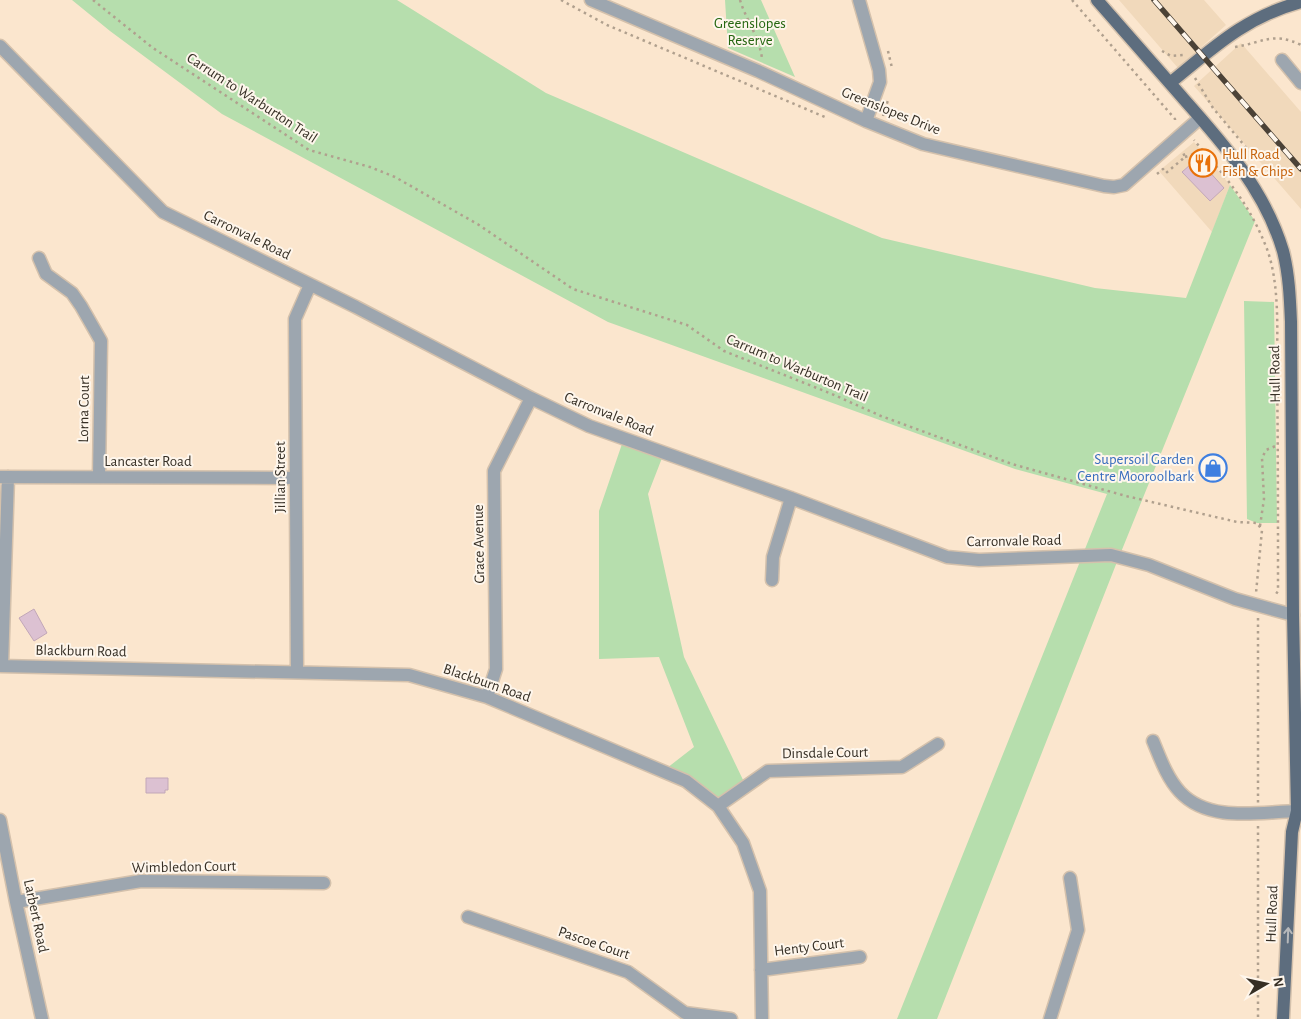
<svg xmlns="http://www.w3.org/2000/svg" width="1301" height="1019" viewBox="0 0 1301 1019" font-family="'Alegreya Sans',sans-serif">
	<rect width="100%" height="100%" fill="#fbe6ce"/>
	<!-- built -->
	<path fill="#f1d9bb" d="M1119,0H1204L1226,25L1178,68Z
		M1241,43L1301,112V209L1194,86Z
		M1194,142L1230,185L1212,232L1159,171Z"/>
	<!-- green -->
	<path fill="#b6dead" d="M72,0H397L546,93L882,238L1095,288L1186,298L1230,185L1255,221L1115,567L937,1019H897L1107,494L1015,469L608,322L222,114L110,31Z
		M725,0H761L795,77L728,48Z
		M1244,301L1274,302L1277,523H1257L1247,519Z
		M622,444L662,458L648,494L684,657L745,784L718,804L667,768L694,747L659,657L599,659V511Z"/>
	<!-- building -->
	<path fill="#dcc1d2" stroke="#c2a7b8" d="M1207,150L1216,161L1207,169L1224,188L1210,201L1182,172Z
		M34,609L47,633L34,641L19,618Z
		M146,778H168V790H165V793H146Z"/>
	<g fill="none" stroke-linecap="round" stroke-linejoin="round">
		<!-- minor casing -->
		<g stroke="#d4c1ac" stroke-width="15">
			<path id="minor" d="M591,0L758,71L866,121L923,144L1104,186L1114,187L1124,185L1200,118
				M859,0L879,70L880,82L866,121
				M0,46L163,212L356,307L531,398L589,426L791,498L947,557L979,560L1111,555L1149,565L1235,599L1293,615
				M1282,60L1301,83
				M39,258L46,274L72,293L81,306L101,341L99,477
				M0,477L296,478
				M772,580L773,557L791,498
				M0,666L409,675L487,697L686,781L718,806L743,843L760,891L762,1019
				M2,666L8,477
				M297,672L295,319L310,285
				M487,697L496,669L494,471L531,398
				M1153,741C1160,758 1167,778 1180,792C1209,823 1259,812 1297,811
				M718,806L768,771L902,767L938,744
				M0,820L16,902L42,1019
				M16,902L141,881L324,883
				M468,917L628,972L685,1013L731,1019
				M761,970L860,957
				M1050,1019L1078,930L1070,878"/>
		</g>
		<!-- major casing -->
		<g stroke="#d4c1ac" stroke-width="15">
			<path id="major" d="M1097,0C1125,32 1154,65 1182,97C1223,143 1265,190 1283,251C1289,274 1290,299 1291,322L1293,615L1297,811L1292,832L1283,1019
				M1170,83C1213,48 1245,17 1301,2"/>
		</g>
		<!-- path -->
		<path stroke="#b0a08e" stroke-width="2.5" stroke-dasharray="2.5 4" stroke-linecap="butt" d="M93,0L153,48L309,150L370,167L395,177L479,225L573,289L687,325L724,351L832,394L881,416L1012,464L1126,496L1237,522L1257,523L1262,530L1256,593
			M561,0L607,25L825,117
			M740,0C746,20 760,38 762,59
			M1072,0L1175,119V123
			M1235,47C1262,43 1273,31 1301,45
			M888,51L892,68
			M1162,51L1171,56L1184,55
			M1195,78L1213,108L1249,151
			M883,116L888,100
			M1203,151C1232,184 1251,208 1267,249C1280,285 1277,332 1277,370C1278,444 1278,517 1278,591L1274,597
			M1185,157L1203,151L1194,140
			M1157,174L1163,169L1166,173L1185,157L1182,150
			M1260,526L1264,499L1262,458L1266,450L1278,445
			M1258,618V803
			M1258,826V1019"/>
		<!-- minor -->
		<use href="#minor" stroke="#9da6af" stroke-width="12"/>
		<!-- major -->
		<use href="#major" stroke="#5d6d7e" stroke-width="12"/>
		<!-- rail casing -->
		<g stroke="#4b4237" stroke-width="5.5">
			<path id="rail" d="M1154,0L1301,169"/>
		</g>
		<!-- rail -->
		<use href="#rail" stroke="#fef6ec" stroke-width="4" stroke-dasharray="11" stroke-linecap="butt"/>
	</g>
	<!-- one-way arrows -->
	<defs><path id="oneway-shaft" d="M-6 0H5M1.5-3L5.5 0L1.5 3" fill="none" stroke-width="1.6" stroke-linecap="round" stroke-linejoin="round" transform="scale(1.25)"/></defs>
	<use stroke="#b6b8ba" href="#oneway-shaft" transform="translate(1288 935) rotate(-88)"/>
	<!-- icons -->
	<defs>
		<g id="restaurant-ring" transform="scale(1.4375)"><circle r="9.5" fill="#fef6ec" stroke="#e8710a" stroke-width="1.5"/><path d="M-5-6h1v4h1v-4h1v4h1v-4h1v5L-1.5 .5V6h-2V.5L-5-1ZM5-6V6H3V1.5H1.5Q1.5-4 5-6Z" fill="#e8710a"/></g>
		<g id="shop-ring" transform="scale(1.4375)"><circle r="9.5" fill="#fef6ec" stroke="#3f7fe0" stroke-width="1.5"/><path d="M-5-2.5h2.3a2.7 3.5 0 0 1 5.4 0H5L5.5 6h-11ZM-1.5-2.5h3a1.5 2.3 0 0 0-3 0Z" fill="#3f7fe0"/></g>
	</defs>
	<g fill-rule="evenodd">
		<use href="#restaurant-ring" x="1203" y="163"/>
		<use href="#shop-ring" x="1213" y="468"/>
	</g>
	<g text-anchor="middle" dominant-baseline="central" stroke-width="4" stroke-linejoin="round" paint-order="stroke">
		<!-- park labels -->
		<g font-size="15" fill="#256610" stroke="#fef6ec">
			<text x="750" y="23">Greenslopes<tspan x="750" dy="17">Reserve</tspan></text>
		</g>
		<!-- street labels -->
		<g font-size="15" fill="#362f25" stroke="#fef6ec">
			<text transform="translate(252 98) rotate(33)">Carrum to Warburton Trail</text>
			<text transform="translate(891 111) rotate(22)">Greenslopes Drive</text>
			<text transform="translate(247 235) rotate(26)">Carronvale Road</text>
			<text transform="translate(797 368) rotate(23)">Carrum to Warburton Trail</text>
			<text transform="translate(1275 374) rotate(-91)">Hull Road</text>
			<text transform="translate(84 409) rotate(-89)">Lorna Court</text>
			<text transform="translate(609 414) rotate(22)">Carronvale Road</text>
			<text x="148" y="461">Lancaster Road</text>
			<text transform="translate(280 477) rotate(-90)">Jillian Street</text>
			<text transform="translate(1014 541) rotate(-1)">Carronvale Road</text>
			<text transform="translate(479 544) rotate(-91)">Grace Avenue</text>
			<text transform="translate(81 651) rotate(1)">Blackburn Road</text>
			<text transform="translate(487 683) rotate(19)">Blackburn Road</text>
			<text transform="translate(825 753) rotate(-1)">Dinsdale Court</text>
			<text transform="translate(184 867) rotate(-1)">Wimbledon Court</text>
			<text transform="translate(1272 914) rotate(-88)">Hull Road</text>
			<text transform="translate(36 916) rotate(78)">Larbert Road</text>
			<text transform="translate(594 943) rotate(19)">Pascoe Court</text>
			<text transform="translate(809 947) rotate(-7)">Henty Court</text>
		</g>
		<!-- food labels -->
		<g font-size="15" fill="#c56008" stroke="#fef6ec" text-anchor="start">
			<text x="1222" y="154">Hull Road<tspan x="1222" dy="17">Fish &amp; Chips</tspan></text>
		</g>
		<!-- shop labels -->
		<g font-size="15" fill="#366cbe" stroke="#fef6ec" text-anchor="end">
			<text x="1194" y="459">Supersoil Garden<tspan x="1194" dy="17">Centre Mooroolbark</tspan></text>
		</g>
	</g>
	<!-- north arrow -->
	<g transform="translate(1266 984) rotate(81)" stroke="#fef6ec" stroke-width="4" paint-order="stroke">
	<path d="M0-4L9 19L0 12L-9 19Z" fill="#362f25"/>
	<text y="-8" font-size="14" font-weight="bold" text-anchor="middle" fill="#362f25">N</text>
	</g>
</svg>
